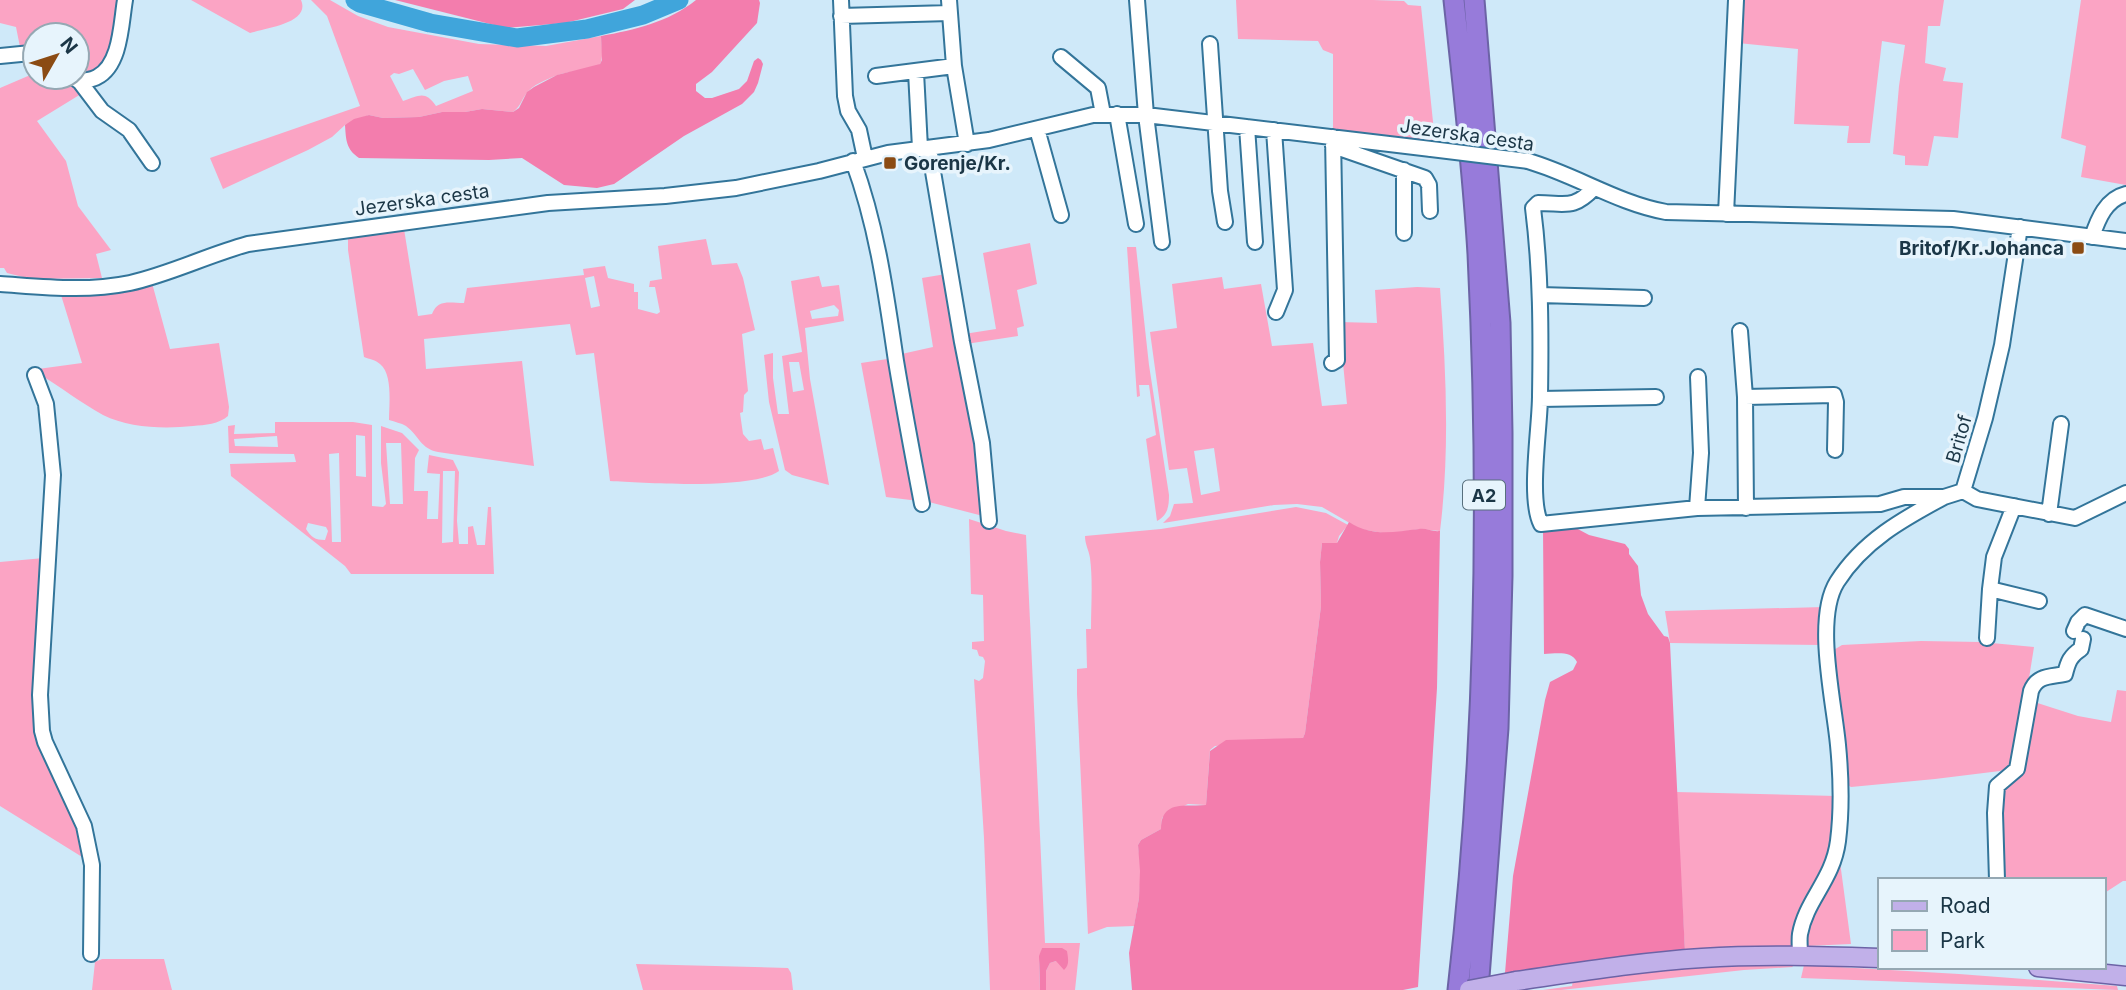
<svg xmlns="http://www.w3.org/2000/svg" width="2126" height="990" viewBox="0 0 2126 990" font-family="Inter,sans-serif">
	<rect width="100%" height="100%" fill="#cfe9f9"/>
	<!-- green -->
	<path fill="#fba4c4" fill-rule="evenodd" d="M0,0H120C116,31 118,74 77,73V35H35V49L20,47L16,27L0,23Z
		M191,0H301C311,23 266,28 250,33Z
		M311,0H330L358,16L388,27L479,44L546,46L601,36C601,43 604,58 600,64C597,68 566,72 558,75C547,79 532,85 526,94C521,101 520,107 513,112L482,109L465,112H442L419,117L383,118L369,115L345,125L332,137L308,150L223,189L210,158L360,106L327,16ZM413,69L425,90L444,81L468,76L473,91L436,106C425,90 419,96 403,101L390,76L394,73L399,74Z
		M1236,0H1373L1404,1L1408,5L1421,6L1435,141L1333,129V54L1323,50L1318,41L1238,39Z
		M1737,0H1944L1940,26H1928L1925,63L1946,68L1943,81L1963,83L1958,138L1934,136L1928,166L1905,165V156L1893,154L1899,86L1905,45L1882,41L1870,143H1847L1849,126L1794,124L1798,49L1738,43Z
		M2081,0H2126V185L2081,177L2086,146L2061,138Z
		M35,73V77H63L81,94L37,121L66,161L78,206L111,250L96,254L102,278L31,279L7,273L4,268H0V88Z
		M404,229L418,316L432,314C438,299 449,303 464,303L467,288L584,275L583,269L605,266L608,278L634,284V292H638V309L657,314L660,312L655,287H649L650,281L662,279L658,246L706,239L712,265L737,263L743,278L755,330L742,334L748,391L744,395L743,412L740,413L743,434L749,441L761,439L764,450L773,448L779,471C753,490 645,483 610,481L594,353L576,355L570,324L424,339L426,369L522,361L534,466L438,452C421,449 419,436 406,426C401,423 395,422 389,420C389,405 393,374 380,364C376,360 369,359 364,357L348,250V237ZM594,276L600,306L591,308L585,278Z
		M1030,243L1037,284L1017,290L1024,326L1017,328L1018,336L966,344L964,334L996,329L983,253Z
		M1127,247H1136L1149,365L1169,495C1169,506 1168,515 1157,521L1146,439L1156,435L1149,385H1139L1140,396L1137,397Z
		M946,274L972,400L983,516L925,501L897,355L933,347L922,278Z
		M819,276L822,287L839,285L844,321L805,328L810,379L829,485L792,475L785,470L769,402L764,355L773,353V378L778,414H789L782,356L802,352L791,281ZM834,305L839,310L838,316L812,319L810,311ZM789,362H799L804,390L793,392Z
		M1222,277L1224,289L1261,284L1272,346L1313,343L1322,406L1347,404L1339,322L1377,323L1375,290L1417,287L1440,288C1446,369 1450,450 1440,531L1419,529L1389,534L1360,529L1322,507L1297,504L1274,505L1163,523L1170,516L1174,504L1193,503L1187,468L1169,470L1150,332L1177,328L1172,284ZM1214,448L1220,491L1201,495L1194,451Z
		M152,283L170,349L219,343L229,407L228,416C219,424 205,425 193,426C164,429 129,428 103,415C81,403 61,387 39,374L38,369L82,363L61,295C93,296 121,293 152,283Z
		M894,358L919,501L886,497L861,363Z
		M275,422H353L372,425V506L383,507L386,504L381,463V426L402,433L419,450L415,458L414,491H428L427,519H438L440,474L427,473L429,455L453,460L459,472L457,521L459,544H468V527L473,526L477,545H485L488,507H491L494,574H351L345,566L231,476L230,464L296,462L294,454L229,453L228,426L235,425L234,434L275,433ZM356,435L365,436L366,477L356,476ZM277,436L278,447L235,446L234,439ZM386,443H401L403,504H390ZM339,453L341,542H332L329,454ZM443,471H455L453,542L442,543ZM308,523L326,527L328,531L325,540C315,540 311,537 306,529Z
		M1296,507L1326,513L1348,525L1339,536L1337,543H1322L1320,562L1321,606L1305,733L1303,738L1296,739L1215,746L1210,750L1206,805L1188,804L1166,814L1162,818L1161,829L1141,840L1138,845L1141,871L1139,898L1134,926L1107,927L1088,934L1077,694V669L1087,668L1086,629H1091C1091,606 1093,581 1090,558C1089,550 1085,545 1085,536L1161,529Z
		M969,519L1006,531L1026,535L1045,943H1080L1075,990H1046V971L1050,963L1056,961L1062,948H1042L1039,963L1040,990H990L984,838L974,679L979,681L983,678L985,661L983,657L979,656L977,650L972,649V642L984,641L983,595L971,594Z
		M44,558L38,700L87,860L0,806V562Z
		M1824,607L1822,645L1670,643L1665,611Z
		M1921,641L1981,642L2034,647L2015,766L2000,771L1935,779L1851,787L1846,784L1832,651L1842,645Z
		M2117,690L2126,691V881H2123L2103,894V880H2000V787L2009,779L2031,701L2078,716L2111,722Z
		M1676,792L1836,796L1834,840L1794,946L1685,952Z
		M1840,862L1851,944L1807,946L1803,944L1810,915Z
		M102,959H164L172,990H92L95,962Z
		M1789,962L1793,967L1744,970L1561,990H1543L1572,986L1573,980L1687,967Z
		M636,964L788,968L791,973L793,990H643Z
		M1804,965L1959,974L2117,986L2118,990L1801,978Z"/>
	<!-- forest -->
	<path fill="#f37dad" d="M395,0H635L623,9L565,23L506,28Z
		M696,0H759L760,3L757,23L712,72L696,84V91L705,98H712L739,89L747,81L754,61L758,58L761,60L763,64L758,83L754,92L742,104L684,136L614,184L597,188L564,185L522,158L489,160L359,158C346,149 346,140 345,125L354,119L369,115L383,118L419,117L442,112H465L482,109L513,112L519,108L527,92L534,87L557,75L600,64L602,60L601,36C634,30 669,22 696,0Z
		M1349,522C1372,537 1393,532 1419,529C1427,528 1432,532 1440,531L1437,688L1418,987L1403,990H1132L1129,953L1139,898L1140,871L1138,845L1141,840L1161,829C1161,799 1186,807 1206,805L1210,751L1226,740L1303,738L1305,733L1321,606L1320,562L1322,543H1337Z
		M1574,527L1589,535L1625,544L1629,549V554L1638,566L1641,595L1648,614L1664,636L1668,637L1670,643L1685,952L1505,973L1513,876L1545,700L1550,682L1573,670L1577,662C1571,650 1555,654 1544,654L1543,529Z
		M1042,948H1062L1067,951C1068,958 1070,965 1064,970L1056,961L1050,963L1046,971V990H1040L1039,956Z"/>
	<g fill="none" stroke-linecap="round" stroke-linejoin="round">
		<!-- river -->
		<path stroke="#40a5db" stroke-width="19" d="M355,0L360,3L430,23L517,38L587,29L643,15L679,0"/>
		<!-- minor casing -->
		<g stroke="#33759a" stroke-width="18">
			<path id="minor" d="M841,0L845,96L848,111L859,130L865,158
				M949,0L954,66L967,144
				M1137,0L1146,115L1162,242
				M841,16L950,13
				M1210,44L1220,191L1225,222
				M0,56L31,53L35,56
				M1061,57L1098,88L1103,114
				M916,72L920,148
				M876,76L954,66
				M73,77L80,82C85,80 92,80 97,77C121,65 121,23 125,0
				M80,82L102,111L129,130L152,163
				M1117,114L1136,224
				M1247,127L1255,242
				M1037,129L1061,215
				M1274,130L1285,290L1276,312
				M1333,146L1425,178L1429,185L1430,211
				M929,148L962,342L982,443L989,521
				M853,161C877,226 886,293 896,361C904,409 913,457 922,504
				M1528,161C1576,175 1617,203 1666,212L1953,219L2126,241
				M1594,188C1573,210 1566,203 1538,203L1533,208C1541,271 1541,333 1540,396C1540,427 1528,499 1541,524L1697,508L1880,504L1904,497H1944L1963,491
				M1726,214L1736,0
				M1404,233V170
				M2092,237C2098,219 2106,199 2126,194
				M0,284C44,287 86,292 130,283C170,274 208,255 248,244L548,203L665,196L736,188L819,171L888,153L989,140L1093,115H1146L1431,149
				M1540,295L1644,298
				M1740,331L1745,397L1746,508
				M1332,363L1337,360L1333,137
				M35,375L46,404L53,475L40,695L42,731L45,742L84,826L92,865L91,954
				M1745,397L1834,395L1836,402L1835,450
				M1540,399L1656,397
				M1963,491L1985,418L2002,345L2020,227
				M1963,491L1977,499L2075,518L2126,493
				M1697,508L1701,453L1698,377
				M2049,514L2061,424
				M1990,589L1994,557L2014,506
				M2074,631L2078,622L2085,615L2126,629
				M1987,638L1990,589L2039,601
				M1997,880L1995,813L1997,786L2017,769L2031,691C2037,675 2050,677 2065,674C2068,662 2070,656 2081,649L2083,639
				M1800,955C1800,948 1799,940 1800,934C1806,900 1833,880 1838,841C1842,809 1841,776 1838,745C1834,701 1814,619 1837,582C1863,541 1903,519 1944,497"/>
		</g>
		<!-- major casing -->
		<g stroke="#6c63a6" stroke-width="21">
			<path id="major" d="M2038,967L2126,976
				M1516,981C1578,972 1640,962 1702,958C1761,954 1820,956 1879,958"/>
		</g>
		<!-- highway casing -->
		<g stroke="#6c63a6" stroke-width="23">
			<path id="highway" d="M1454,0C1463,84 1473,169 1478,254C1490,498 1486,747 1458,990
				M1474,0L1500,323L1502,433V576L1498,728L1478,990"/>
		</g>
		<!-- minor -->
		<use href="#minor" stroke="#fff" stroke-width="14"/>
		<!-- major -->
		<use href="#major" stroke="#c1b0e9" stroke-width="18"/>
		<!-- highway -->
		<use href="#highway" stroke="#977bda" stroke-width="19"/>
		<!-- minor-bridge casing -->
		<g stroke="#33759a" stroke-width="18" stroke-linecap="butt">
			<path id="minor-bridge" d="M1431,149L1528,161"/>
		</g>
		<!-- major-bridge casing -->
		<g stroke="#6c63a6" stroke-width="21" stroke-linecap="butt">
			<path id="major-bridge" d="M1469,990L1516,981"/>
		</g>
		<!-- minor-bridge -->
		<use href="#minor-bridge" stroke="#fff" stroke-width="14"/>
		<!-- major-bridge -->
		<use href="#major-bridge" stroke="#c1b0e9" stroke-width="18"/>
	</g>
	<!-- markers -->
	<g fill="#8b4b13" stroke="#e7f4fc" stroke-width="2.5">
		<rect x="883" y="156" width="14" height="14" rx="3.5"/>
		<rect x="2071" y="241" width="14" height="14" rx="3.5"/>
	</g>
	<g text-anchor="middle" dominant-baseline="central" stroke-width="7" stroke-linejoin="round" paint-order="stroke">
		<!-- shield labels -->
		<rect fill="#e7f4fc" stroke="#586f7d" stroke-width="2" x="1463" y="480.5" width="42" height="29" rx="5"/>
		<g font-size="18" font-weight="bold" fill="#1b3646">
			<text x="1484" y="495">A2</text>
		</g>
		<!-- street labels -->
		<g font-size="19" fill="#1b3646" stroke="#e7f4fc">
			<text transform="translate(1467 135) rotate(8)">Jezerska cesta</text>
			<text transform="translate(422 200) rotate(-8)">Jezerska cesta</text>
			<text transform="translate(1959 439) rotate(-74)">Britof</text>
		</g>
		<!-- poi labels -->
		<g font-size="19" font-weight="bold" fill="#1b3646" stroke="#e7f4fc" text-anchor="start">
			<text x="904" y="163">Gorenje/Kr.</text>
			<text x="2064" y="248" text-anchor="end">Britof/Kr.Johanca</text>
		</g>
	</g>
	<!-- legend -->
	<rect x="1878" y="878" width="228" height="91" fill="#e7f4fc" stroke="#95a8b3" stroke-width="2"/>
	<rect x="1892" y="901" width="35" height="10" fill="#c1b0e9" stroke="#95a8b3" stroke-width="2"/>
	<text x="1940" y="913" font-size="21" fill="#1b3646">Road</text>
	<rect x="1892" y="930" width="35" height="21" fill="#fba4c4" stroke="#95a8b3" stroke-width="2"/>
	<text x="1940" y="948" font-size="21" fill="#1b3646">Park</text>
	<!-- north arrow -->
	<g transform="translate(56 56) rotate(51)"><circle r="33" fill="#e7f4fc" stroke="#95a8b3" stroke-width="2"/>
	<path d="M0-5L12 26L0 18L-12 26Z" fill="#8b4b13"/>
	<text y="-10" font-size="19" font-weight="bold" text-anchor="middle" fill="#1b3646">N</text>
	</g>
</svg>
